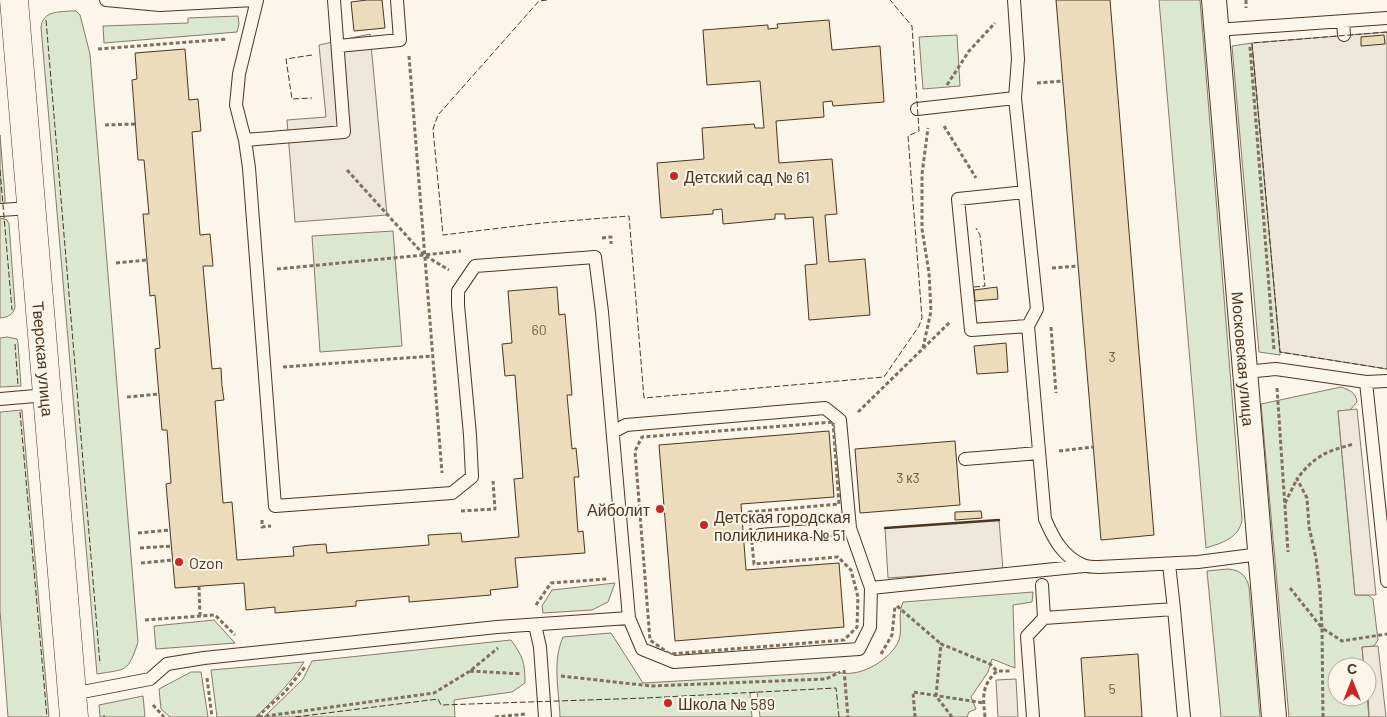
<svg xmlns="http://www.w3.org/2000/svg" width="1387" height="717" viewBox="0 0 1387 717" font-family="Barlow,sans-serif">
	<rect width="100%" height="100%" fill="#fbf6e9"/>
	<!-- green -->
	<path fill="#dce7d0" stroke="#887966" d="M1159,0H1200L1242,520C1239,538 1222,543 1206,548Z
		M71,11H76L80,15L90,54L138,642C128,673 126,669 97,674L41,27C43,11 58,12 71,11Z
		M238,16L239,24L237,32L104,43L103,26L188,23V18Z
		M957,35L960,86L923,89L919,37Z
		M1252,43L1280,352V355L1259,352L1232,46Z
		M0,135L5,198V202L0,205Z
		M0,218L7,220L9,224L15,307C13,315 8,317 0,318Z
		M393,231L402,346L320,352L312,236Z
		M7,337L17,339L18,343L21,386L0,387V338Z
		M1341,387C1349,390 1356,392 1357,402L1350,410L1338,411L1355,595H1368L1373,599L1378,640L1374,646L1362,647L1364,667H1337V697H1367L1369,717H1289L1261,404Z
		M22,410L49,717H8L0,611V412Z
		M1228,569C1240,570 1246,575 1249,587L1260,717H1221L1207,571Z
		M615,583L608,602L592,610L543,613L542,606L552,590Z
		M1033,592L1032,602L1013,605L1015,668L992,659L988,672L971,697L976,709L969,712L967,717H760L757,692L750,693L752,717H560C559,690 552,662 563,637L611,633L643,683L834,672C840,673 847,674 853,673C870,671 893,656 899,640C903,628 897,616 903,602Z
		M214,620L235,643L156,649L154,626Z
		M511,640C523,657 525,662 525,683L512,692L454,700L455,717H264L303,679L312,661Z
		M304,662C291,683 273,700 256,717H217L211,670Z
		M191,672H201L208,717H170L161,709L159,689Z
		M143,696L145,717H100L99,705Z"/>
	<!-- parking -->
	<path fill="#ede7d9" stroke="#887966" d="M1387,32V369L1280,352L1252,43Z
		M370,34L387,215L295,222L287,120L326,117L319,45Z
		M1357,409L1376,595H1355L1338,411Z
		M999,520L1003,570L888,578L885,528Z
		M1378,646L1386,717H1369L1367,667H1364L1362,647Z
		M1016,679L1018,717H998L996,680Z"/>
	<!-- building -->
	<path fill="#ecdcbc" stroke="#4a3520" d="M367,0H382L385,28L354,31L351,2Z
		M1056,0H1110L1154,535L1101,540Z
		M829,20L832,50L880,46L884,102L833,106L832,101L823,102L824,117L776,121L779,163L832,159L837,214L825,215L829,262L865,259L870,315L809,320L805,265L817,264L813,217L785,219V214H775V219L723,224L722,209L713,210V214L661,218L657,163L704,159L702,128L754,124L755,128H764L760,81L707,85L703,30L768,25V29L778,28L777,24Z
		M1384,35L1385,44L1361,46V37Z
		M185,49L189,100L198,99L201,131L192,132L200,235L210,234L213,266H203L212,369L221,368L222,386L224,400L215,401L223,503L232,502L237,560L294,556L293,547L310,545L326,544L327,553L429,545L428,535L461,533L462,542L519,537L514,479L523,478L515,375L505,376L502,344L512,343L508,291L557,287L559,315L565,314L572,395H567L572,449L576,448L579,477H574L578,532L583,531L585,553L515,558L518,587L490,590L491,595L409,602V596L356,601V606L275,613V607L246,610L244,583L175,588L166,484L171,483L167,430H162L155,349L160,348L155,295L150,296L143,214H149L144,160H138L132,80L137,79L135,53Z
		M997,287L998,299L975,301L974,290Z
		M1006,343L1008,372L977,374L974,346Z
		M829,431L834,497L741,504L746,570L839,563L844,627L675,641L659,445Z
		M955,441L960,505L860,513L855,449Z
		M981,511L982,518L955,520V512Z
		M1138,654L1142,717H1085L1081,658Z"/>
	<g fill="none" stroke-linecap="round" stroke-linejoin="round">
		<!-- lane casing -->
		<g stroke="#4a3520" stroke-width="14">
			<path id="lane" d="M106,0L160,5L254,0
				M1014,0L1018,59L1015,98L1037,309L1028,326L1045,519C1053,538 1063,557 1083,565C1088,567 1094,567 1099,567L1198,562L1260,554
				M1343,21L1344,35
				M1216,30L1387,18
				M338,46L400,40L397,0
				M917,109L1015,98
				M245,140L236,105L239,74L257,0
				M1025,192L958,199L971,330L1028,326
				M0,210L31,208
				M1245,372L1276,369L1366,382L1387,381
				M1366,382L1387,581
				M0,399L47,395
				M613,432L626,425L825,408L840,420L850,528L871,588
				M965,459L1039,453
				M760,535L850,528
				M1042,585L1044,618
				M1174,609L1184,717
				M629,618L642,649L674,662L859,649L870,627L871,588L1084,566
				M535,625L540,647L545,717
				M72,694L150,679L167,664L204,658L497,627L629,618L602,312L595,257L475,266L458,291V305L470,435L472,477L452,493L275,506L249,168L245,140L344,132L334,0
				M1033,717L1027,636L1044,618L1174,609L1169,564"/>
		</g>
		<!-- street casing -->
		<g stroke="#4a3520" stroke-width="26">
			<g id="street">
				<path id="s1" d="M1214,0L1274,717"/>
			</g>
		</g>
		<!-- secondary casing -->
		<g stroke="#4a3520" stroke-width="29">
			<g id="secondary">
				<path id="s2" d="M14,0L74,717"/>
			</g>
		</g>
		<!-- path -->
		<path stroke="#7f6f5c" stroke-width="3" stroke-dasharray="4 2.5" stroke-linecap="butt" d="M1246,0V8
			M1250,47L1274,350
			M98,49L227,39
			M409,56L442,473
			M1037,83L1063,81
			M947,85L969,51L995,23
			M105,125L136,124
			M944,126L976,178
			M347,170L424,255L461,251
			M602,238L611,237V244
			M116,263L147,260
			M1052,268L1078,266
			M277,269L424,255L449,270
			M1051,327L1056,393
			M923,348L931,311L929,273L922,229V174L928,128
			M283,367L432,356
			M1277,388L1288,552
			M127,397L159,394
			M858,412L950,322
			M833,422L839,504L749,512L754,564L838,557L851,570L858,597L857,627L844,640L670,654L650,640L635,451L642,437Z
			M1059,451L1093,447
			M1285,503L1297,479
			M461,511L495,509L493,481
			M262,520V527L271,526
			M138,533L170,530
			M140,548L172,546
			M141,563L173,560
			M199,586L200,616
			M1290,588L1322,628L1320,591L1316,558L1309,527L1307,498L1297,479C1314,456 1327,451 1354,444
			M536,605L551,583L607,579
			M897,606L941,644
			M145,620L215,615L235,635
			M881,654L892,635L895,606
			M844,670L848,717
			M470,671L522,674
			M561,676L651,686L826,679L840,672
			M207,678L212,717
			M153,705L164,717
			M257,717L285,692L305,667
			M259,717L434,693L470,671L498,648
			M495,717L526,714
			M915,717L913,692L984,703
			M952,717L936,696L941,644L990,664L997,671
			M985,717C983,697 981,686 997,671H1010
			M1323,717L1322,628L1342,641L1387,634"/>
		<!-- lane -->
		<use href="#lane" stroke="#fbf6e9" stroke-width="12"/>
		<!-- street -->
		<use href="#street" stroke="#fbf6e9" stroke-width="24"/>
		<!-- secondary -->
		<use href="#secondary" stroke="#fbf6e9" stroke-width="28"/>
		<!-- fence -->
		<path stroke="#4a3520" stroke-width="1" stroke-dasharray="6 2.5" stroke-linecap="butt" d="M547,0L539,1L438,115L433,129L443,235L542,223L629,216L644,398L884,377L919,326L922,318L908,136L919,131L912,26L890,0
			M46,20L100,664
			M1387,32L1252,43L1280,352L1387,369
			M312,55L286,59L292,99L312,98
			M0,170L12,310
			M974,287L985,286L980,235L976,228
			M15,344L18,385
			M20,412L47,717
			M104,715V717
			M295,717L438,699L441,705L646,698L836,688L839,717"/>
		<!-- wall -->
		<path stroke="#4a3520" stroke-width="2.5" d="M885,528L999,520"/>
	</g>
	<!-- markers -->
	<g fill="#c62828" stroke="#fbf6e9" stroke-width="2">
		<circle cx="674" cy="176" r="5"/>
		<circle cx="660" cy="509" r="5"/>
		<circle cx="704" cy="525" r="5"/>
		<circle cx="179" cy="562" r="5"/>
		<circle cx="668" cy="703" r="5"/>
	</g>
	<g text-anchor="middle" dominant-baseline="central" stroke-width="4" stroke-linejoin="round" paint-order="stroke">
		<!-- number labels -->
		<g font-size="14" fill="#725f47">
			<text x="539" y="329">60</text>
			<text x="1112" y="356">3</text>
			<text x="908" y="477">3 к3</text>
			<text x="1112" y="688">5</text>
		</g>
		<!-- poi labels -->
		<g font-size="16" fill="#4a3520" stroke="#fbf6e9" text-anchor="start">
			<text x="684" y="176">Детский сад № 61</text>
			<text x="650" y="509" text-anchor="end">Айболит</text>
			<text x="714" y="516">Детская городская<tspan x="714" dy="18">поликлиника № 51</tspan></text>
			<text x="189" y="562">Ozon</text>
			<text x="678" y="703">Школа № 589</text>
		</g>
		<!-- street labels -->
		<g font-size="16" fill="#4a3520" stroke="#fbf6e9">
			<text stroke="none"><textPath href="#s1" startOffset="360">Московская улица</textPath></text>
			<text stroke="none"><textPath href="#s2" startOffset="360">Тверская улица</textPath></text>
		</g>
	</g>
	<!-- north arrow -->
	<g transform="translate(1352 682)"><circle r="24" fill="#fbf6e9" stroke="#b4a999"/>
	<path d="M0-4L9 19L0 12L-9 19Z" fill="#c62828"/>
	<text y="-8" font-size="14" font-weight="bold" text-anchor="middle" fill="#4a3520">С</text>
	</g>
</svg>
